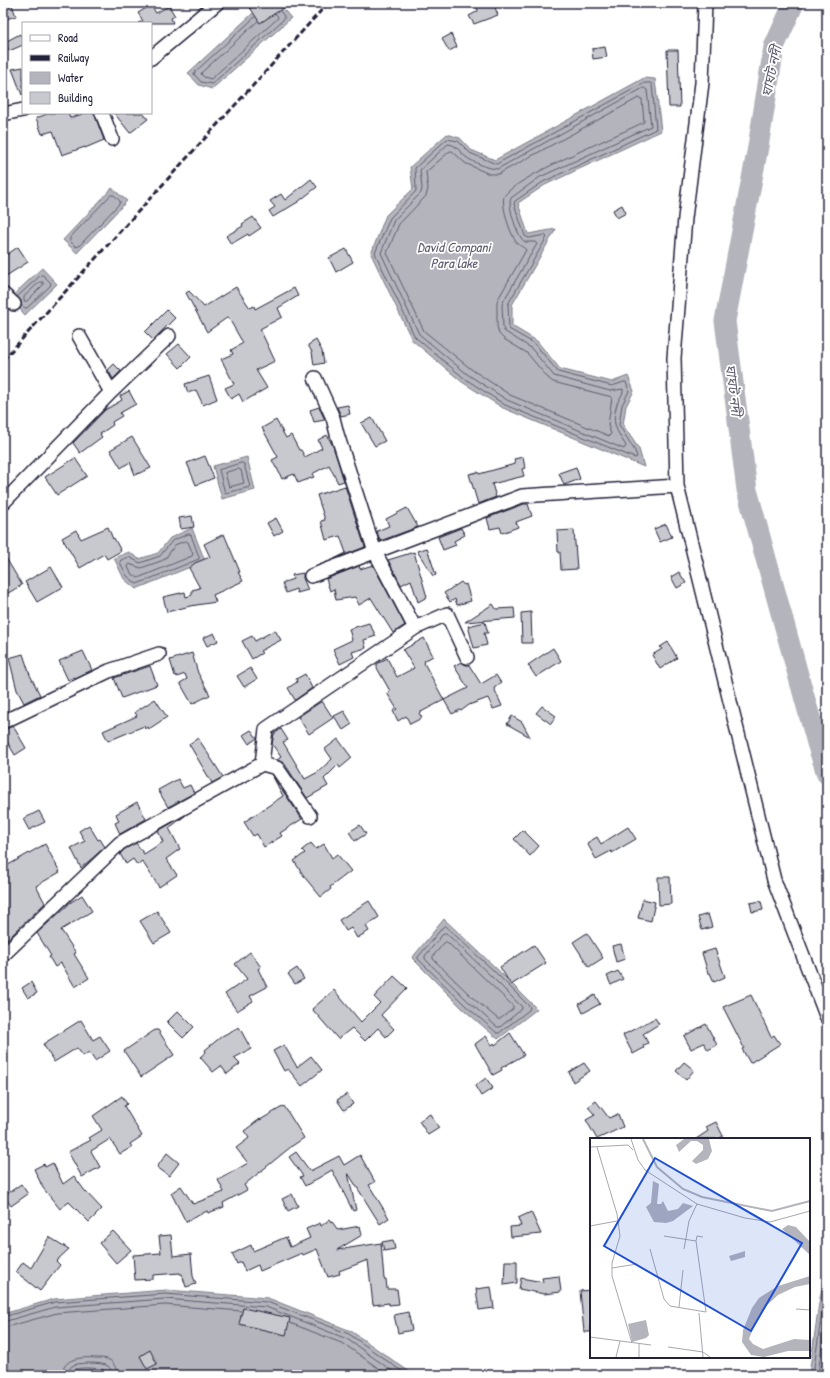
<svg xmlns="http://www.w3.org/2000/svg" width="830" height="1378" viewBox="0 0 830 1378" font-family="'Patrick Hand','Noto Sans Bengali',sans-serif">
	<rect width="100%" height="100%" fill="#fff"/>
	<filter id="ink" filterUnits="userSpaceOnUse"><feTurbulence type="fractalNoise" baseFrequency=".025" numOctaves="2"/><feDisplacementMap in="SourceGraphic" scale="8" xChannelSelector="R" yChannelSelector="G"/><feConvolveMatrix kernelMatrix="1 2 1 2 8 2 1 2 1" color-interpolation-filters="sRGB"/></filter>
	<g filter="url(#ink)">
		<!-- water -->
		<path fill="#b4b4bc" stroke="#7a7a88" d="M264,3H278L291,18L212,89L199,85L188,73Z
			M644,78L655,79L661,131L545,185L518,203L528,234L556,229L512,305V326L537,341L560,369L612,382L628,376L634,391L626,406L623,425L639,449L644,467L503,408L462,382L412,340L371,254L386,215L413,189L410,167L447,134L460,138L471,150L495,160Z
			M112,188L127,201L77,253L63,240Z
			M42,268L57,284L25,315L10,298Z
			M247,457L255,490L222,499L213,466Z
			M192,528L205,561L136,589L124,579L114,558L129,552L139,559L158,553L170,538Z
			M444,919L496,968L537,1009L498,1039L463,1009L412,958Z
			M827,1264V1375H809L819,1303Z
			M166,1290L268,1298L351,1331L414,1375H130L88,1372L58,1375H3V1314L54,1299Z"/>
		<g fill="none" stroke-linecap="round" stroke-linejoin="round">
			<!-- shore -->
			<path stroke="#5c5c6f" stroke-width="1" d="M255,17L195,72L194,74L201,82L212,84L284,19V16L280,11
				M258,21L202,72L201,74L204,77L211,79L277,19L278,17L276,14
				M645,83H650L652,84L656,129L543,182L515,201L514,204L525,236L529,238L545,235L547,237L508,304L509,329L535,344L558,372L612,386L624,382H626L629,391L622,405L619,425L635,451L637,457L635,458L505,405L464,378L415,337L375,253L390,218L416,191L415,168L447,139L458,141L470,153L496,164Z
				M644,88L647,90L651,126L540,177L511,198C507,206 518,238 525,242H535L537,244L504,300L502,305L503,326L504,331L531,348L554,376L610,391L623,389C624,394 619,398 617,404C611,424 616,429 626,446L624,449L507,400L467,374L419,334L381,253L394,220L421,193L422,188L420,170L448,144C458,145 459,152 466,157C472,162 490,169 497,169Z
				M639,98L642,99L644,122C621,134 512,178 504,197C501,205 511,237 517,243C520,246 524,247 526,250L497,301V326L499,334L504,339L527,353L548,378L553,382L612,397L608,425L611,434L609,436L510,395L471,369L424,331L387,253L399,224L426,196L428,189L426,172L450,151H452L465,163L489,174H498Z
				M111,195H114L120,201V203L79,246L76,247L70,241V238Z
				M40,282H43V285L27,301H24V297Z
				M17,297L41,275H43L51,283L50,286L27,308H25L21,305
				M242,463L244,464L250,487L225,493L219,470Z
				M238,469L241,470L244,483L229,487L225,473Z
				M189,534L191,535L199,557V559L137,584L127,576L120,562L121,560L129,557L140,563L160,556L172,541Z
				M186,541L188,542L193,554L192,556L138,578L131,573L128,567L129,564L141,568L161,561L165,559L175,545Z
				M445,926L494,971L530,1007L529,1010L499,1033H497L466,1006L418,959V957L443,927Z
				M446,933L490,975L522,1007V1009L500,1027H497L469,1002L425,959V956L443,934Z
				M447,942L513,1006V1009L500,1019H498L473,998L433,959V956L444,943Z
				M3,1317L55,1302L165,1294L267,1302L349,1334L407,1375
				M3,1322L55,1307L165,1299L266,1307L347,1339L398,1375
				M290,1323L344,1344L388,1375
				M3,1328L57,1313L165,1305L241,1311
				M62,1375C63,1357 82,1357 96,1358C101,1358 107,1358 111,1361C115,1365 117,1370 117,1375
				M68,1375C68,1371 69,1369 72,1366C77,1362 102,1362 108,1366C111,1369 111,1371 111,1375
				M73,1375C74,1372 73,1371 76,1369C82,1367 101,1368 106,1371V1375
				M813,1375L823,1304L827,1283
				M818,1375L827,1308"/>
			<!-- river -->
			<path stroke="#b4b4bc" stroke-width="21" d="M794,3L774,47L758,147L725,321L747,490L817,743L827,774"/>
		</g>
		<!-- building -->
		<path fill="#c8c8cf" stroke="#22223b" d="M247,3H291L260,23Z
			M476,3H493L498,15L474,24L469,16L478,11Z
			M12,5L16,16L3,20V8Z
			M151,5L156,13L169,6L175,16L171,18L173,23H138L143,21L138,13Z
			M20,34L23,40V45L9,51L5,42Z
			M451,34L457,47L449,51L442,39Z
			M605,47L607,57L593,59L592,49Z
			M667,50H678L680,107H669Z
			M23,67V94L22,95L12,69Z
			M50,113H68L70,118L85,113H94L104,140L85,148V147L62,155L53,131L42,134L36,118Z
			M114,113H143L148,119L130,133Z
			M311,179L317,187L298,202L273,217L269,211L275,207L270,201L281,194L285,200Z
			M622,205L626,213L617,218L613,210Z
			M253,217L261,228L249,236L248,234L231,244L226,236L243,226L242,224Z
			M18,247L28,262L3,278V257Z
			M346,249L353,262L336,272L329,258Z
			M236,287L250,308L254,306L255,309L294,288L298,296L278,308L282,317L260,329L275,361L256,370L267,388L243,402L239,394L231,399L225,388L234,384L221,359L233,354L231,350L243,343L228,317L207,332L186,293L189,291L204,307Z
			M167,310L175,318L153,340L145,332Z
			M316,340L322,351L324,363L314,365L312,352L308,345Z
			M179,344L191,357L180,368L167,354Z
			M114,364L121,371L113,379L108,370Z
			M209,376L217,399L203,405L196,390L188,393L185,384Z
			M129,391L136,404L120,413L122,416L112,422L113,425L100,434L102,437L80,453L73,443L105,410L122,400L120,396Z
			M348,405L350,414L341,416L337,407Z
			M319,407L325,420L314,422L310,410Z
			M372,418L385,441L375,446L361,423Z
			M276,420L286,438L291,435L299,450H301L305,457L322,448L318,440L327,435L333,446L344,481L338,483L329,465L312,474L314,477L298,483L294,474L282,479L277,468H276L272,460L278,457L262,428Z
			M132,437L151,468L135,475L130,462L121,468L110,450Z
			M205,456L214,478L196,485L187,463Z
			M523,457L525,468L522,469L524,476L492,484L496,497L478,504L469,474L478,472L479,474L515,464L514,459Z
			M75,458L87,476L57,495L45,477Z
			M576,467L580,479L564,485L559,473Z
			M345,486L365,547L334,559L346,553L340,536L326,540L321,521L325,520L317,495Z
			M524,504H528L532,516L516,522L518,527L502,533L500,527L490,529L487,518Z
			M407,508L418,527L380,541L377,531L389,526L386,519Z
			M192,516L194,527L181,529L179,518Z
			M276,518L283,531L274,536L267,523Z
			M666,524L672,537L660,542L654,529Z
			M108,527L113,539L114,538L121,551L107,559L104,554L80,568L62,538L76,530L81,539Z
			M461,528L465,535L454,541L456,545L443,550L438,537Z
			M574,530L577,569L561,570L560,552H558L557,531Z
			M224,534L240,572H238L243,581L213,595L216,602L190,606L167,612L163,597L185,592L186,597L192,595V590L200,588L189,568L195,563L210,557L204,544Z
			M427,548L436,575L433,576L417,551Z
			M414,552L427,597L418,602L411,580L401,585L388,560Z
			M3,553L22,585L3,596Z
			M373,565L405,625L393,633L371,598L359,605L355,597L336,600L334,589L330,591L326,579L359,566L360,569Z
			M51,567L63,587L37,602L25,582Z
			M679,572L686,583L677,588L671,577Z
			M303,573V578L308,590L297,593L296,589L286,593L282,583L293,579L292,575Z
			M461,582L464,585L466,584L471,601L457,605L455,599L450,602L444,593Z
			M493,604L496,609L514,608L515,618L465,622Z
			M531,612L532,643H522L521,613Z
			M485,622L488,633H484L487,645L474,648L468,626Z
			M369,623L376,636L364,640L366,648L352,652L354,657L340,664L333,649L352,640L349,629Z
			M275,630L281,640L260,651L262,653L252,659L242,641L252,636L255,641Z
			M214,633L218,641L207,646L203,638Z
			M424,638L433,656L424,661L425,662L424,663L444,700L419,713L422,718L410,724L406,716L398,721L393,711L397,709L387,693L390,691L377,668V664L387,658L397,677L414,668L403,650Z
			M668,642L677,658L660,669L652,655L662,649L660,647Z
			M553,648L561,661L536,677L528,665Z
			M83,651L92,670L75,678V677L68,680L59,661Z
			M192,653L198,673L210,695L192,704L180,683L187,679L185,674L177,677L176,675L175,676L170,660Z
			M23,654L30,675L40,695L24,703L17,690L9,658Z
			M461,662L466,665H469L481,684L496,675L501,683L494,688L502,706L493,709L488,698L469,705L461,711L460,710L452,714L444,700L468,688L454,666Z
			M150,666L157,685L122,698L114,678Z
			M250,668L257,679L244,687L237,676Z
			M305,674L312,688L295,700L288,688L297,682L296,679Z
			M155,699L167,717L149,729L148,727L145,729L144,726L108,741L103,731L137,716L135,712Z
			M322,701L333,718L309,734L298,717Z
			M542,706L556,716L551,724L536,713Z
			M344,711L352,724L343,730L334,716Z
			M512,716L522,722L530,737L507,724Z
			M13,726L26,748L15,755L3,735V730Z
			M281,729L288,740L283,742L305,779L318,772L332,759L325,749L338,739L352,758L340,768L338,765L324,779L328,786L307,798L284,763L277,760L281,757L272,744L274,734Z
			M251,730L257,738L249,744L243,735Z
			M198,738L223,777L212,783L189,744Z
			M272,775L302,819L280,833L282,836L264,847L257,834L253,836L244,822L283,796Z
			M178,779L183,788L190,785L194,793L168,807L158,790Z
			M137,802L146,819L120,834L115,823L119,821L116,814Z
			M39,811L45,822L29,830L23,819Z
			M186,815L169,828L180,849L166,859L177,875L159,887L142,861L137,865L133,859L126,864L120,854L125,849L136,843L144,854L163,842L158,831Z
			M89,825L98,840L100,839L105,847L81,868L71,848L85,841L79,831Z
			M360,825L366,834L355,841L349,832Z
			M628,827L636,839L612,853L611,851L596,859L587,843L597,837L601,844Z
			M523,830L539,846L530,856L514,839Z
			M311,843L316,849L324,844L332,858L337,854L351,871L330,887L331,889L321,897L306,879L294,861L305,853L302,850Z
			M45,844L60,872L36,886L45,903L10,937L3,941V868Z
			M658,877H670L671,904L659,905Z
			M82,895L92,911L61,930L76,953L74,954L89,978L75,987L61,963L55,967L49,957L51,956L37,933L68,905V904Z
			M643,899L655,902L651,921L638,918Z
			M369,901L379,917L366,926L369,931L357,938L351,928L346,931L339,920Z
			M761,901L763,910L752,912L750,903Z
			M157,911L171,933L154,943L140,921Z
			M708,914L712,927L702,930L698,917Z
			M587,933L603,958L589,967L573,942Z
			M621,944L625,959L616,962L612,946Z
			M534,945L546,963L511,985L500,967Z
			M715,949L725,977L714,982L710,973H708L702,953Z
			M250,952L261,967L258,969L267,987L250,996L253,1001L237,1011L225,994L247,979L235,964Z
			M297,968L304,979L295,984L288,974Z
			M618,971L623,979L611,985L607,976Z
			M394,976L407,988L381,1015L394,1029L386,1037L378,1028L365,1041L352,1028L338,1039L312,1009L334,990L361,1022L380,1003L374,997Z
			M31,982L37,993L28,998L22,988Z
			M595,995L600,1004L583,1013L579,1004Z
			M751,995L771,1037L774,1035L780,1044L750,1063L742,1049L744,1048L723,1007Z
			M178,1011L194,1027L183,1038L167,1022Z
			M655,1018L659,1024L643,1034L648,1043L643,1046L644,1048L633,1054L623,1035Z
			M81,1020L93,1040L100,1036L110,1051L95,1061L89,1052L83,1056L77,1048L54,1062L43,1044Z
			M706,1024L717,1045L708,1050L704,1043L691,1049L684,1036Z
			M239,1027L251,1049L234,1058L240,1064L227,1074L221,1066L213,1072L200,1057L206,1052L205,1050L222,1036Z
			M155,1030H158L174,1055L141,1077L124,1051Z
			M510,1033L524,1055L501,1068L502,1070L493,1075L475,1044L486,1036L492,1045L494,1043L495,1045Z
			M284,1045L297,1067L311,1056L322,1070L302,1086L288,1069L284,1071L273,1051Z
			M684,1062L694,1070L686,1080L676,1071Z
			M584,1063L590,1071L573,1082L569,1072Z
			M486,1078L493,1088L481,1096L475,1086Z
			M347,1094L353,1104L344,1110L337,1100Z
			M122,1096L127,1104L124,1106L142,1136L130,1144L132,1147L120,1154L110,1139L91,1151L100,1167L82,1177L68,1152L91,1140L89,1138L102,1130L93,1116Z
			M596,1101L609,1118L618,1114L623,1127L597,1139L586,1120L595,1115L588,1107Z
			M284,1106L304,1138L292,1146L244,1185L247,1190L223,1203L224,1207L208,1213L207,1211L186,1222L171,1193L181,1186L193,1204L224,1192L218,1180L248,1163L236,1148L249,1138L244,1131L260,1119V1120Z
			M430,1114L439,1128L428,1135L419,1121Z
			M716,1122L723,1136L718,1139H696L708,1131L706,1127Z
			M296,1152L310,1171L339,1156L344,1165L360,1155L375,1182L369,1185L389,1218L380,1224L348,1173L356,1210L353,1211L332,1170L305,1186L300,1177L303,1176L289,1157Z
			M167,1153L179,1163L169,1176L157,1167Z
			M53,1163L63,1184L74,1176L85,1191L102,1209L89,1222L69,1202L60,1209L43,1188L34,1169L44,1164L45,1167Z
			M21,1184L28,1194L11,1206L4,1196Z
			M292,1194L298,1206L288,1211L282,1199Z
			M531,1212L541,1234L511,1237L510,1227L521,1226L518,1218Z
			M330,1219L338,1230L360,1226L362,1235L337,1250L381,1243L384,1279H386L387,1289H397L399,1304L389,1305V1303L373,1305L368,1260L339,1271L340,1274L328,1277L317,1249L303,1255L302,1253L260,1271L258,1265L245,1271L241,1262L237,1264L232,1254L251,1245L253,1251L286,1237L290,1247L310,1238L306,1229L320,1223L321,1226Z
			M113,1231L131,1250L116,1263L99,1243Z
			M171,1235L173,1256L191,1254L193,1276L196,1284L186,1287L182,1274H180V1273L153,1275V1279L135,1280L133,1255L161,1253L159,1236Z
			M49,1237L69,1249L56,1261L60,1265L40,1291L16,1272L23,1262L31,1268Z
			M393,1240L395,1249L384,1251L382,1242Z
			M505,1261H517V1283L504,1285Z
			M559,1276L561,1292L544,1294L519,1289L521,1278L543,1282L542,1278Z
			M491,1287L494,1308L479,1310L476,1289Z
			M591,1290V1332H584L580,1291Z
			M243,1308L290,1318L286,1335L239,1324Z
			M408,1312L412,1330L398,1333L394,1315Z
			M150,1350L157,1364L147,1369L140,1356Z"/>
		<g fill="none" stroke-linecap="round" stroke-linejoin="round">
			<!-- minor casing -->
			<g stroke="#22223b" stroke-width="16">
				<path id="minor" d="M705,3L702,83L685,218L674,358L677,486L774,880L827,1018
					M151,58L217,3
					M102,113L112,139
					M3,114L23,110
					M3,294L14,304
					M79,336L111,392
					M315,378L333,418L337,434L375,552L415,628
					M3,503L111,392L169,336
					M311,576L522,496L677,486
					M3,722L109,671L159,654
					M262,764L277,768L310,816
					M3,955L120,843L262,764L266,729L415,628L447,614L467,657"/>
			</g>
			<!-- minor -->
			<use href="#minor" stroke="#fff" stroke-width="13"/>
			<!-- rail -->
			<path stroke="#22223b" stroke-width="3" stroke-dasharray="6 3" stroke-linecap="butt" d="M3,360L328,3"/>
		</g>
	</g>
	<g text-anchor="middle" dominant-baseline="central" stroke-width="3.5" stroke-linejoin="round" paint-order="stroke">
		<!-- water labels -->
		<g font-size="14" font-style="italic" fill="#5c5c6f" stroke="#fff">
			<text transform="translate(771 71) rotate(-78)">ঘাঘট নদী</text>
			<text x="454" y="246">David Compani<tspan x="454" dy="16">Para lake</tspan></text>
			<text transform="translate(734 390) rotate(83)">ঘাঘট নদী</text>
		</g>
	</g>
	<!-- overview -->
	<g transform="translate(590 1138)">
		<rect width="220" height="220" fill="#fff"/>
		<path d="M94,1H119L122,13L118,21L106,26L102,23L113,12V7L107,3H101L89,14L86,7ZM63,43L69,46L67,66H71L73,63L78,73L88,71L93,65L103,68L83,83L76,85L64,84L56,69L61,65ZM198,87L206,89L220,104V117L192,91ZM155,113V119L141,123L139,118ZM220,138V146L205,149L188,157L175,169L166,183L159,201L163,206L173,211L204,201L220,202V213H198L174,219L161,217L152,204L153,192L162,170L169,160L188,148ZM56,182L59,197L56,200L42,204L38,186Z" fill="#b4b4bc"/>
		<path fill="none" stroke="#b4b4bc" stroke-width="2" d="M53,1L67,29L93,51L112,59L182,73L220,63"/>
		<path fill="none" stroke="#a7a7b1" stroke-width="1" d="M41,1L48,22L55,32L107,66L155,80L180,84L220,73M0,9L38,7L43,12M7,9L27,76L30,98L22,125V138L42,205M0,88L27,83M74,98L106,103M60,111L74,161L80,168L116,174L106,103L107,98L113,99M94,111L99,83L107,66M22,130L47,126M89,169L93,132M206,171L220,172M109,175L113,219M0,199L61,207M49,205V219M78,209L113,214L120,219M26,219L30,203"/>
		<path fill="#1d4ed8" fill-opacity="0.15" stroke="#1d4ed8" stroke-width="2" d="M65,20L212,105L161,193L14,108Z"/>
		<rect width="220" height="220" fill="none" stroke="#22223b" stroke-width="2"/>
	</g>
	<!-- margin -->
	<rect width="830" height="1378" fill="none" stroke="#fff" stroke-width="16"/>
	<rect x="8" y="8" width="814" height="1362" fill="none" stroke="#22223b" stroke-width="1.5" filter="url(#ink)"/>
	<!-- legend -->
	<rect x="22" y="22" width="130" height="92" fill="#ffffff" stroke="#a7a7b1"/>
	<rect x="30" y="35" width="20" height="6" fill="#ffffff" stroke="#a7a7b1"/>
	<text x="58" y="42" font-size="12" fill="#22223b">Road</text>
	<rect x="30" y="55" width="20" height="6" fill="#22223b" stroke="#a7a7b1"/>
	<text x="58" y="62" font-size="12" fill="#22223b">Railway</text>
	<rect x="30" y="72" width="20" height="12" fill="#b4b4bc" stroke="#a7a7b1"/>
	<text x="58" y="82" font-size="12" fill="#22223b">Water</text>
	<rect x="30" y="92" width="20" height="12" fill="#c8c8cf" stroke="#a7a7b1"/>
	<text x="58" y="102" font-size="12" fill="#22223b">Building</text>
</svg>
